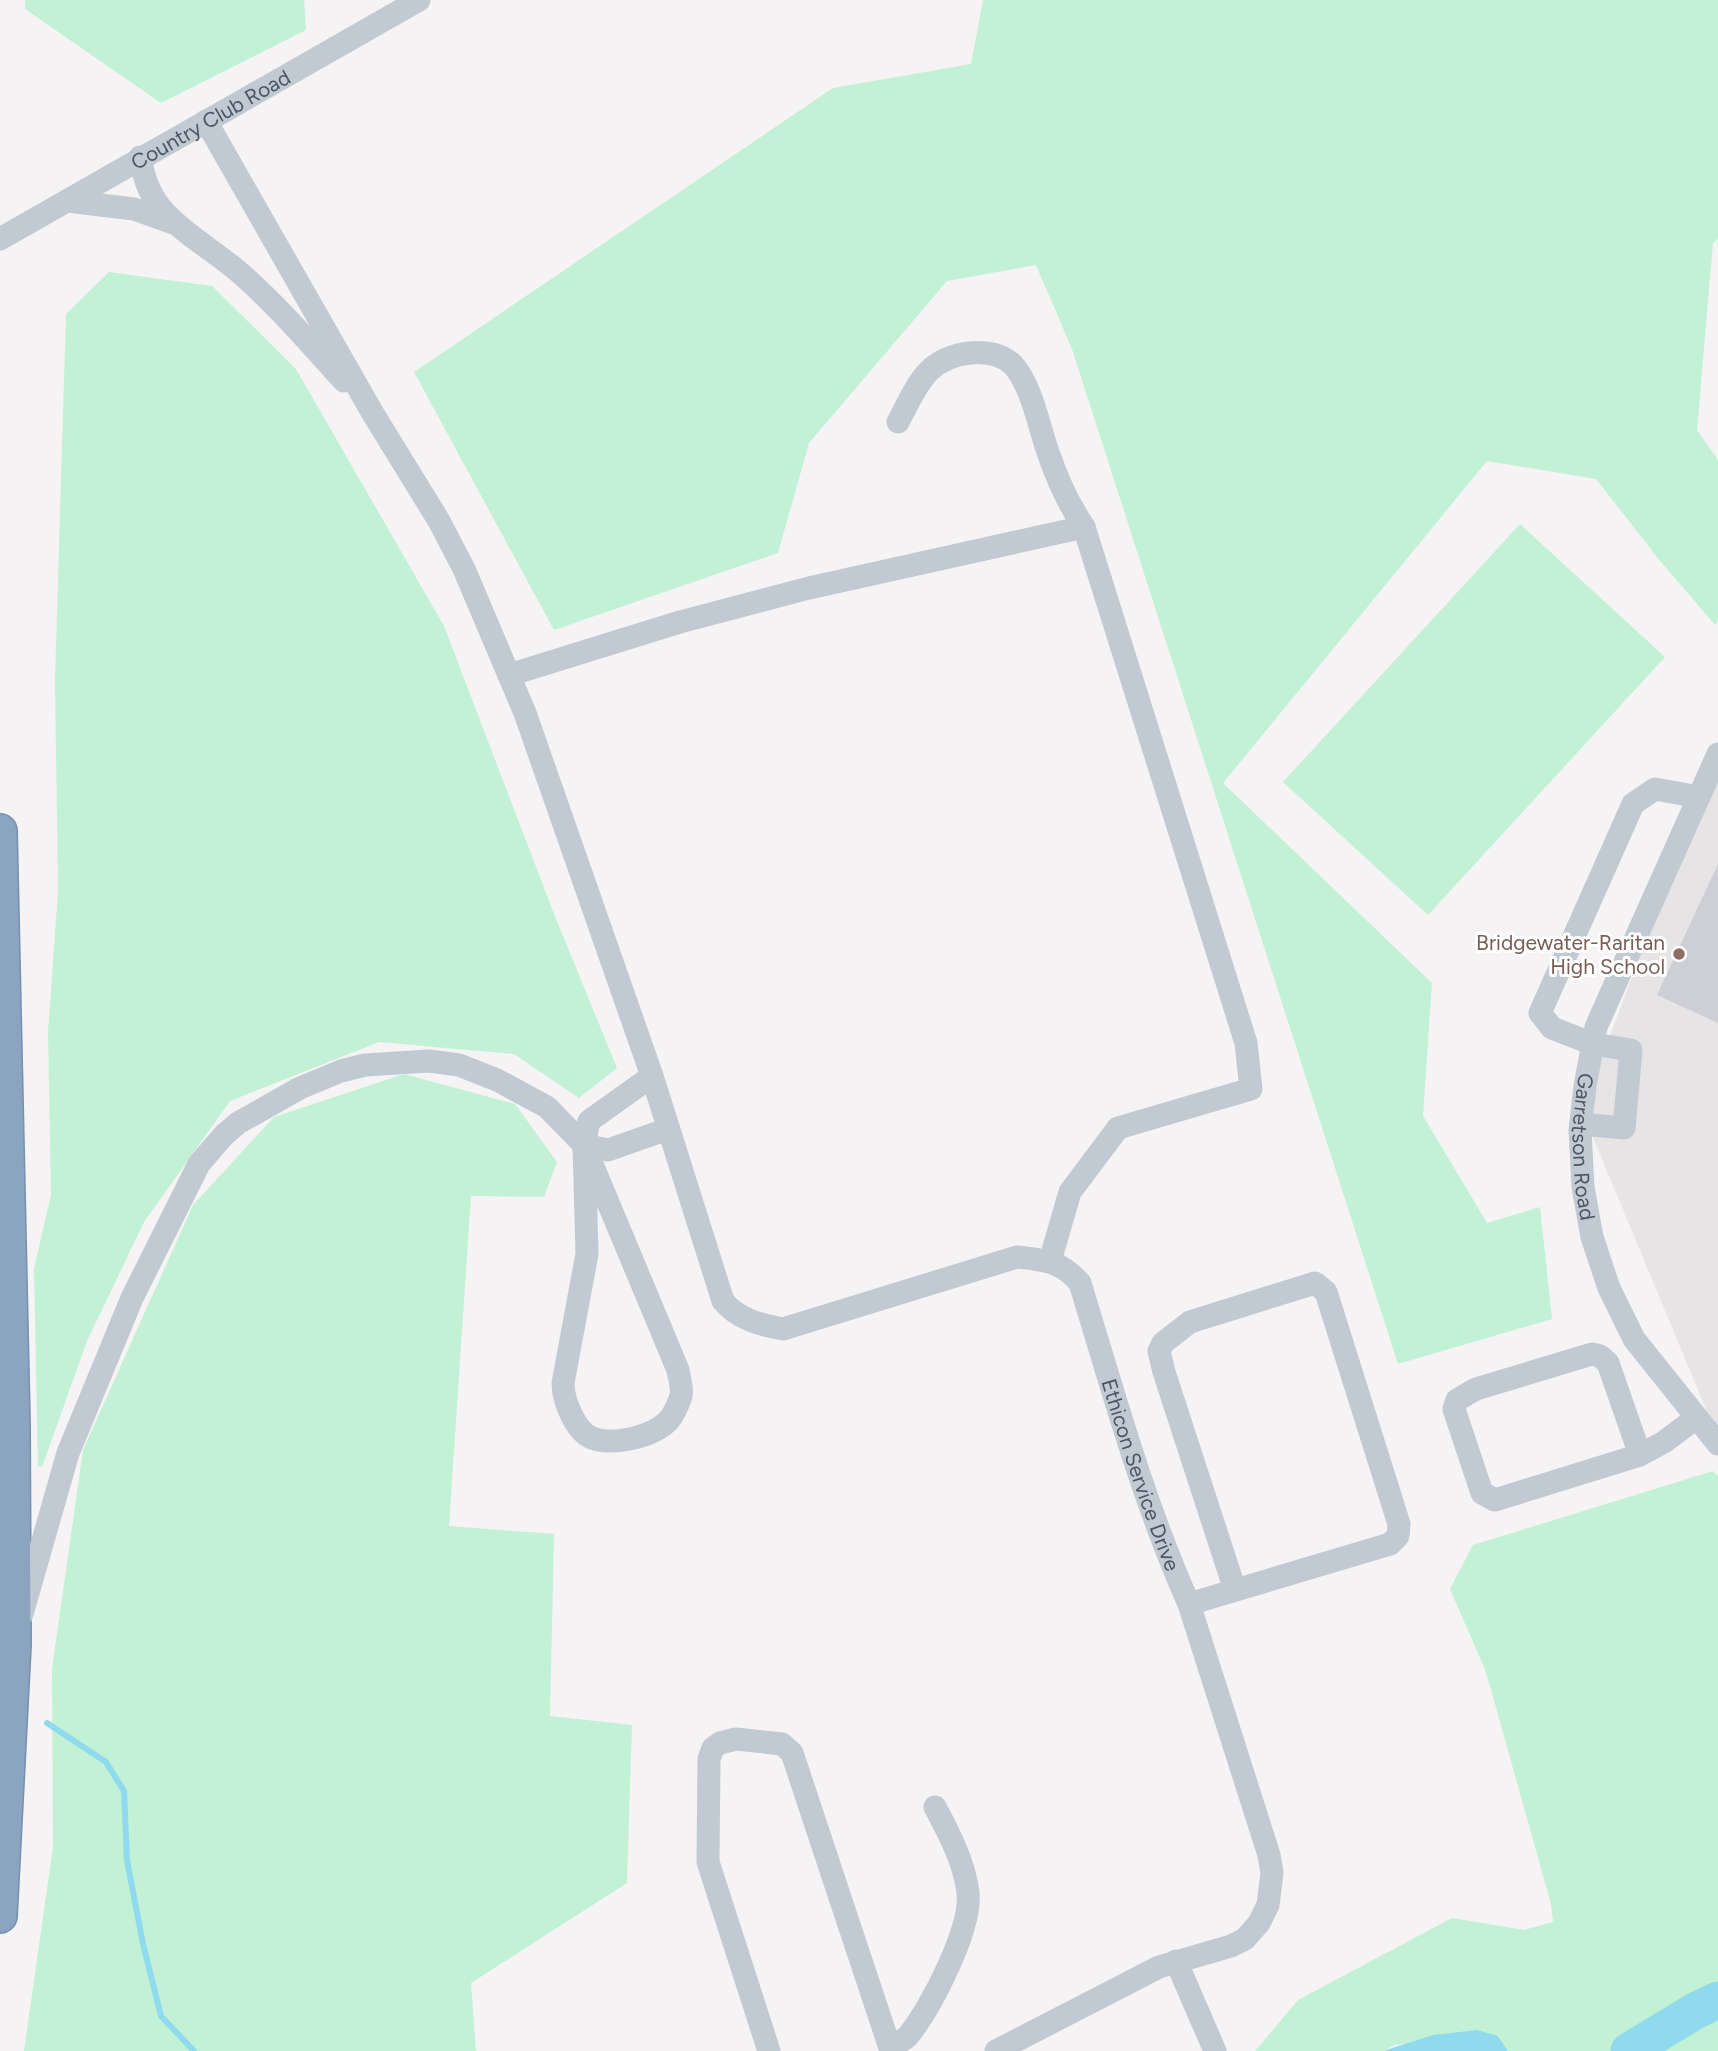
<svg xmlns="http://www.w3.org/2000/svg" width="1718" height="2051" viewBox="0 0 1718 2051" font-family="Figtree,sans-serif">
	<rect width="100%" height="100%" fill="#f5f3f3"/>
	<!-- education -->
	<path fill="#e6e4e5" d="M1718,772V1438L1582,1111L1699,797Z"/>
	<!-- green -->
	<path fill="#c3f1d5" d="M25,0H304L306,30L161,103L25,9Z
		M983,0H1718V239L1713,243L1697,430L1718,460V621L1715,625L1661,562L1596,479L1487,461L1223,783L1432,983L1423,1116L1487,1223L1540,1207L1552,1319L1398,1364L1072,349L1036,265L947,281L809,443L778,553L554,630L414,372L833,88L971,64Z
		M109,272L212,286L296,369L444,626L554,914L617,1068L579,1098L514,1054L379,1042L230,1101L144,1222L87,1341L42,1467L38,1466L34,1269L51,1195L48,1032L58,892L55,679L66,314Z
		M1520,524L1665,657L1428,915L1283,782Z
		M404,1074L515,1104L557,1162L544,1197L471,1196L449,1526L554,1534L550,1716L632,1725L627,1883L471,1983L476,2051H24L53,1847L52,1669L83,1450L193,1205L274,1117Z
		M1713,1471L1718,1476V2051H1508L1498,2036L1395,2045L1383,2051H1255L1298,2000L1452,1918L1524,1930L1553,1922L1551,1904L1486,1672L1450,1589L1473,1545Z"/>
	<!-- water -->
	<path fill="#90daee" d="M1477,2030L1498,2036L1508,2051H1383L1433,2035Z"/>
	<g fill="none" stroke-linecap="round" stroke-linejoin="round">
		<!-- stream -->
		<path stroke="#90daee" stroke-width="6" d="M47,1723L106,1762L124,1791L127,1860L143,1944L161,2016L194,2051"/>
		<!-- river -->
		<path stroke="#90daee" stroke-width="37" d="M1629,2051L1695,2011L1718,2000"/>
	</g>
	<!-- building -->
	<path fill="#cdcfd5" d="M1718,864V1023L1657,995Z"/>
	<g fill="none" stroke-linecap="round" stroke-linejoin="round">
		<!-- highway casing -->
		<g stroke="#7690ad" stroke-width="36">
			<path id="highway" d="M0,831L13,1426L14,1644L0,1916"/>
		</g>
		<!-- minor -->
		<g stroke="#c1cad2" stroke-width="23">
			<path id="s1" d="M206,121L372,412L439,521L464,569L525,713L652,1076L723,1301C738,1319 760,1325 783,1329L1017,1257C1045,1260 1061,1261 1080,1283C1113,1391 1143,1501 1189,1604L1269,1855L1272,1873L1268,1905L1259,1923L1245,1939L1231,1946L1159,1967L996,2051"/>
			<path d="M140,157C143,175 148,192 160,207C182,233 213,250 239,272C277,305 310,344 344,381"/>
			<path d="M67,201L134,209L173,223"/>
			<path id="s2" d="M0,239L419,0"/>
			<path d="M898,422C917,387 925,358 970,353C984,351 1003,354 1014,366C1033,389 1039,428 1049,455C1058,481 1069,505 1084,527L1246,1043L1251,1089L1118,1128L1070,1192L1050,1261"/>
			<path d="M509,675L680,622L809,588L1084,527"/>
			<path id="s3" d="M1718,754L1596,1027L1585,1086L1580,1130L1583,1187L1592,1237L1609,1288L1634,1339L1718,1444"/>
			<path d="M1581,1124L1624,1128L1631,1050L1593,1044L1552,1028L1540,1013L1633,804L1655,789L1699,797"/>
			<path d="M584,1145L678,1370C679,1378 683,1388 681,1396C678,1405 674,1414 669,1420C653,1437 613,1446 592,1438C575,1431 563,1400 563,1383L587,1254Z"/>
			<path d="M584,1145L589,1121L652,1076"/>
			<path d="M1640,1455L1608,1363L1600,1356L1592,1354L1476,1389L1457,1400L1454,1409L1482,1493L1495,1500L1640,1455L1664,1442L1696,1418"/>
			<path d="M1189,1604L1390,1544L1398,1536L1399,1524L1326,1292L1315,1283L1190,1322L1163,1343L1159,1351L1164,1372L1235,1590"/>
			<path d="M22,1614L68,1453L132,1298L199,1164L224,1135L238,1123L300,1088L341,1071L365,1065L429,1061L459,1065L497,1080L547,1107L584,1145L608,1150L668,1129"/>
			<path d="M1176,1961L1215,2051"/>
			<path d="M890,2047C896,2044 903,2041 908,2036C931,2008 972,1928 968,1893C965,1864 949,1833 935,1807"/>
			<path d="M769,2051L708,1862L709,1759L713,1748L720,1743L736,1739L782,1744L792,1753L891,2051"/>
		</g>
		<!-- highway -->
		<use href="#highway" stroke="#8ba5c1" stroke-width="33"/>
	</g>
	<!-- markers -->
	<circle fill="#8d6e63" stroke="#fff" stroke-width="2.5" cx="1679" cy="954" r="7"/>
	<g text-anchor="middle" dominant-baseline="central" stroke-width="6" stroke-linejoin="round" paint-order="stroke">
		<!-- street labels -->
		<g font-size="21" fill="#4a5661" stroke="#fff">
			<text stroke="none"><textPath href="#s2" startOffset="242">Country Club Road</textPath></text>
			<text stroke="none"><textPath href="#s3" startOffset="420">Garretson Road</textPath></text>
			<text stroke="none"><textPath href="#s1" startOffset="1878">Ethicon Service Drive</textPath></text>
		</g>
		<!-- education labels -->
		<g font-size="21" fill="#785e54" stroke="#fff" text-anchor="end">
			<text x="1665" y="942">Bridgewater-Raritan<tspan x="1665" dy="24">High School</tspan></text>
		</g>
	</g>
</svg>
